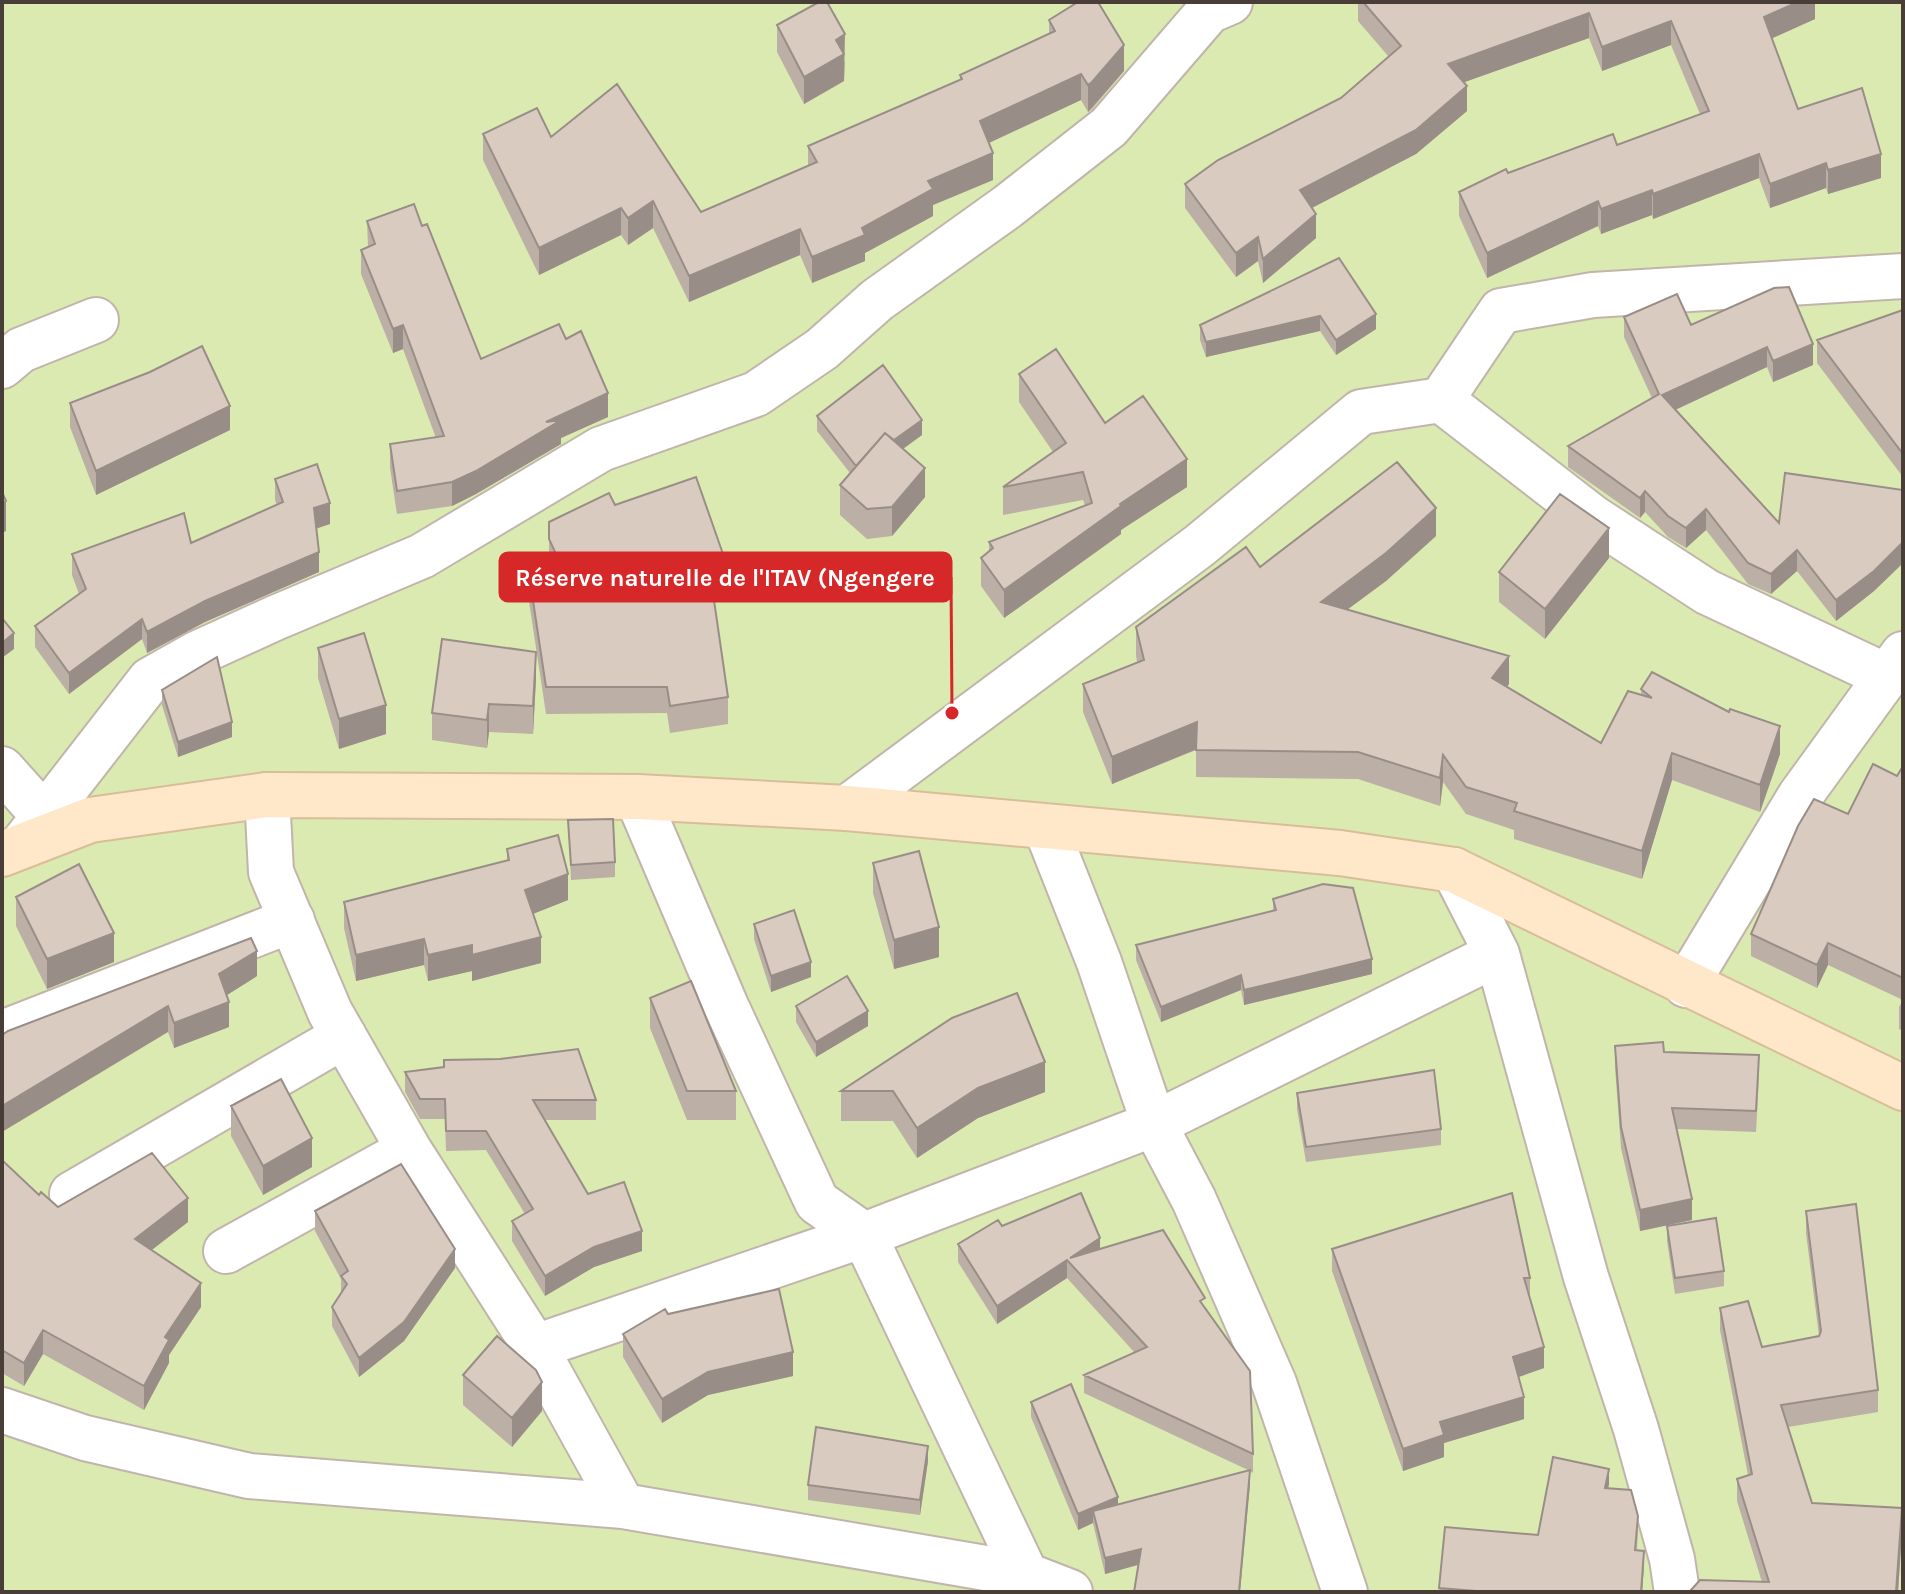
<svg xmlns="http://www.w3.org/2000/svg" width="1905" height="1594" viewBox="0 0 1905 1594" font-family="Karla,sans-serif">
	<rect width="100%" height="100%" fill="#f5efe9"/>
	<!-- green -->
	<path fill="#dbeab0" d="M2,2H1903V1592H2Z"/>
	<g fill="none" stroke-linecap="round" stroke-linejoin="round">
		<!-- street casing -->
		<g stroke="#c1b5ab" stroke-width="48">
			<path id="street" d="M2,366L21,350L96,320
				M1441,400L1592,517L1707,592L1886,676
				M2,769L44,816
				M267,795L271,872L330,1012L409,1150L535,1347L623,1506
				M637,797L726,1006L817,1202L864,1235L1026,1575L1038,1591
				M847,808L1199,546L1361,412L1441,400L1501,311L1593,295L1903,276
				M1046,828L1099,962L1154,1124L1194,1200L1274,1383L1345,1592
				M21,846L150,680L198,653L275,618L422,556L601,449L756,394L822,349L877,300L1007,207L1109,127L1209,11L1230,2
				M1454,870L1497,954L1586,1277L1636,1429L1672,1559L1677,1592
				M1686,985L1800,796L1903,654
				M2,1033L292,920
				M72,1194L344,1036
				M226,1251L409,1150
				M535,1347L864,1235L1154,1124L1497,954
				M2,1410L85,1438L249,1476L623,1506L1026,1575L1070,1592"/>
		</g>
		<!-- secondary casing -->
		<g stroke="#d9bd99" stroke-width="48">
			<path id="secondary" d="M2,854L90,820L267,795L637,797L847,808L1340,853L1454,870L1903,1088"/>
		</g>
		<!-- street -->
		<use href="#street" stroke="#fff" stroke-width="44"/>
		<!-- secondary -->
		<use href="#secondary" stroke="#ffe8c9" stroke-width="44"/>
	</g>
	<!-- wall -->
	<path fill="#bbafa6" d="M1358,2H1815V19L1772,38L1798,109L1881,178L1828,194L1826,188L1770,208L1759,178L1653,219L1652,215L1601,234L1598,226L1487,278L1459,216V192L1508,173L1617,145L1700,114L1671,45L1602,71L1589,38L1464,82L1467,111L1416,154L1312,208L1316,238L1263,283L1258,261L1236,277L1185,208V184L1341,98L1389,57L1358,21Z
		M1049,20L1124,71L1092,109L1088,112L1081,100L989,143L993,180L933,205V216L865,253V261L812,283L800,255L689,302L653,228L628,245L621,235L539,275L483,160V134L551,137L701,212L808,166V146L960,80V75L1049,34Z
		M777,25L845,62L844,81L804,104L777,52Z
		M367,221L422,226L481,359L566,339L608,417L561,438V444L476,494L452,506L397,514L390,468V444L436,438L403,349L393,353L361,274V250L368,247Z
		M1339,258L1376,329L1336,355L1320,331L1206,357L1200,340V325Z
		M1903,310V477L1817,363V340Z
		M1624,317L1691,325L1813,344V365L1773,382L1767,367L1675,410L1779,523L1903,490V563L1874,591L1836,621L1797,571L1771,594L1748,584L1706,530L1686,548L1668,537L1645,512L1640,518L1568,467V446L1652,398L1624,337Z
		M1019,374L1105,423L1187,487L1121,530V534L1004,618L981,586V558L989,552V542L1085,505L1083,500L1003,515V487L1053,452L1019,402Z
		M70,403L230,430L96,495L70,427Z
		M817,416L922,435L903,449L925,497L892,536L867,539L840,515V485L850,473L817,431Z
		M275,479L330,524L316,529L319,572L205,622L147,653L142,639L69,694L35,647V626L79,594L72,575V554L191,543L277,505L275,500Z
		M615,505L723,581L712,585L728,697V724L670,733L667,713L546,714L527,588V561L549,557V522Z
		M1436,536L1386,581L1348,609L1509,684L1507,687L1601,743L1641,695V689L1780,754L1760,812L1672,780L1642,879L1514,839V830L1466,814L1443,782L1440,806L1358,779L1196,777V750L1112,784L1083,712V684L1137,662L1136,655V627L1260,567Z
		M1609,558L1545,639L1499,602V572Z
		M318,648L386,734L339,749L318,678Z
		M536,679L533,734L489,732L487,748L432,740V713Z
		M162,690L232,737L178,757L162,705Z
		M1903,766V1031L1899,1029V1007L1903,1000L1828,965L1817,988L1751,956V934L1848,814L1897,776Z
		M568,820L615,862V877L571,880Z
		M507,849L568,900L533,914L541,963L472,981V971L428,981L424,965L356,981L344,928V902L507,861Z
		M873,863L939,957L894,969L873,893Z
		M16,897L114,962L47,989L16,926Z
		M1273,899L1372,974L1244,1005L1241,990L1161,1022L1136,960V945L1273,911Z
		M754,924L811,977L771,992L754,939Z
		M257,976L227,995L229,1027L174,1048L168,1032L2,1035Z
		M650,998L736,1091V1120H687L650,1028Z
		M796,1006L868,1026L816,1057L796,1022Z
		M1615,1046L1664,1052L1759,1076L1756,1132L1677,1129L1692,1220L1640,1231L1621,1148L1615,1067Z
		M405,1072L596,1100V1120H545L588,1194L642,1251L594,1267L545,1296L512,1241V1221L525,1214L486,1150L446,1151L445,1119H420L405,1092Z
		M841,1091L1045,1092L978,1118L917,1158L893,1121H841Z
		M1297,1093L1441,1129V1145L1306,1162L1297,1109Z
		M231,1106L312,1167L263,1195L231,1136Z
		M2,1160L39,1195L58,1207L188,1222L151,1250L201,1307L169,1355V1363L144,1410L43,1354L24,1386L2,1373Z
		M315,1211L455,1268L404,1341L359,1377L332,1326V1307L341,1293V1279L315,1231Z
		M1806,1211L1878,1390V1412L1788,1427L1812,1503L1902,1531L1898,1592L1762,1582L1737,1501V1479L1748,1475L1720,1330V1308L1762,1347L1819,1336L1806,1233Z
		M1002,1226L1100,1249L1205,1308L1253,1454V1473L1250,1471V1485L1138,1565L1105,1574L1093,1523L1078,1530L1031,1417V1402L1118,1504L1248,1470L1084,1393V1375L1135,1353L1067,1278L997,1324L958,1262V1244Z
		M1667,1226L1724,1271V1286L1675,1294L1667,1241Z
		M1332,1249L1530,1278V1300L1544,1368L1518,1377L1524,1419L1444,1443V1457L1403,1471L1332,1271Z
		M668,1314L793,1376L708,1395L662,1423L623,1357V1334Z
		M463,1375L542,1411L512,1447L463,1405Z
		M928,1461L920,1515L808,1500V1485Z
		M1609,1484L1608,1488L1638,1531L1637,1550L1644,1566L1642,1592H1439L1445,1527L1538,1535Z"/>
	<!-- shaded-wall -->
	<path fill="#998e87" d="M1798,2H1815V19L1764,42V17Z
		M1589,13V38L1448,88V64Z
		M1671,21V45L1602,71V47Z
		M845,34L844,81L804,104V77L836,40Z
		M1124,45V71L1088,112V85Z
		M1081,74V100L980,147V121Z
		M1467,86V111L1416,154L1300,214V190Z
		M993,153V180L933,205V216L865,253V261L812,283V257L862,228L928,181Z
		M1759,154V178L1653,219V194Z
		M1881,154V178L1828,194V170Z
		M1826,163V188L1770,208V184Z
		M1652,190V215L1601,234V209Z
		M653,201V228L628,245V218Z
		M1598,201V226L1487,278V253Z
		M621,208V235L539,275V248Z
		M1316,214V238L1263,283V259Z
		M800,229V255L689,302V276Z
		M1258,237V261L1236,277V253Z
		M1376,314V329L1336,355V340Z
		M1320,316V331L1206,357V342Z
		M403,325V349L393,353V329Z
		M1813,344V365L1773,382V361Z
		M1767,347V367L1662,416V395Z
		M608,393V417L561,438V444L476,494L452,506V482L546,422Z
		M230,406V430L96,495V471Z
		M922,420V435L857,482V467Z
		M1187,459V487L1121,530V534L1004,618V590L1120,504Z
		M925,468V497L892,536V507Z
		M1645,491V512L1640,518V498Z
		M6,501V531L2,533V504Z
		M330,503V524L314,529V508Z
		M1436,508V536L1386,581L1321,629V602Z
		M1706,509V530L1686,548V528Z
		M1609,528V558L1545,639V609Z
		M1903,542V563L1874,591L1836,621V600Z
		M1797,550V571L1771,594V574Z
		M319,552V572L205,622L147,653V632L205,601Z
		M723,554V581L708,586V559Z
		M142,619V639L69,694V673Z
		M14,633V649L2,658V643Z
		M536,652V679L533,734V706Z
		M1509,656V684L1492,706V678Z
		M489,704V732L487,748V720Z
		M386,705V734L339,749V719Z
		M232,722V737L178,757V742Z
		M1197,722V749L1112,784V757Z
		M1780,726V754L1760,812V785Z
		M1672,753V780L1642,879V851Z
		M1443,755V782L1440,806V778Z
		M568,874V900L525,917V890Z
		M939,927V957L894,969V940Z
		M114,933V962L47,989V959Z
		M541,937V963L472,981V955Z
		M424,939V965L356,981V955Z
		M1828,943V965L1817,988V965Z
		M472,945V971L428,981V955Z
		M257,951V976L219,1000V974Z
		M1372,959V974L1244,1005V990Z
		M811,962V977L771,992V976Z
		M1241,975V990L1161,1022V1007Z
		M229,1002V1027L174,1048V1023Z
		M168,1006V1032L2,1132V1106Z
		M868,1011V1026L816,1057V1042Z
		M1045,1062V1092L978,1118L917,1158V1128L978,1088Z
		M312,1138V1167L263,1195V1166Z
		M188,1198V1222L135,1263V1239Z
		M1692,1199V1220L1640,1231V1210Z
		M642,1231V1251L594,1267L545,1296V1276L594,1247Z
		M1100,1238V1257L1070,1258Z
		M455,1249V1268L404,1341L359,1377V1358Z
		M1067,1260V1278L997,1324V1306Z
		M201,1283V1307L169,1355V1363L144,1410V1386L165,1337Z
		M43,1330V1354L24,1386V1363Z
		M1544,1347V1368L1513,1379V1357Z
		M793,1352V1376L708,1395L662,1423V1399L708,1372Z
		M542,1382V1411L512,1447V1418Z
		M1524,1397V1419L1444,1443V1457L1403,1471V1449L1440,1422Z
		M928,1446V1461L920,1515V1500Z
		M1609,1469V1484L1605,1503V1488Z
		M1250,1470V1485L1240,1592H1239Z
		M1118,1497V1512L1093,1511V1523L1078,1530V1514Z
		M1902,1508V1531L1898,1592H1896Z
		M1141,1549V1564L1105,1574V1558Z
		M1644,1551V1566L1642,1592H1641Z"/>
	<!-- building -->
	<path fill="#dacbc1" stroke="#998e87" stroke-width="2" d="M819,2H827L845,34L836,40L844,54L804,77L777,25Z
		M1078,2H1098L1124,45L1092,82L1088,85L1081,74L980,121L993,153L928,181L933,189L862,228L865,235L812,257L800,229L689,276L653,201L628,218L621,208L539,248L483,134L537,108L551,137L617,84L701,212L817,162L808,146L962,79L960,75L1055,31L1049,20Z
		M1363,2H1798L1764,17L1798,109L1862,88L1881,154L1828,170L1826,163L1770,184L1759,154L1653,194L1652,190L1601,209L1598,201L1487,253L1459,192L1506,169L1508,173L1613,134L1617,145L1709,111L1671,21L1602,47L1589,13L1448,64L1467,86L1416,130L1300,190L1316,214L1263,259L1258,237L1236,253L1185,184L1218,160L1341,98L1401,46Z
		M414,204L422,226L427,224L481,359L559,324L566,339L581,331L608,393L546,422L561,420L476,471L452,482L397,491L390,444L444,436L403,325L393,329L361,250L375,244L367,221Z
		M1339,258L1376,314L1336,340L1320,316L1206,342L1200,325Z
		M1789,287L1813,344L1773,361L1767,347L1662,395L1779,523L1785,473L1903,490V542L1874,571L1836,600L1797,550L1771,574L1748,563L1706,509L1686,528L1668,516L1645,491L1640,498L1568,446L1659,394L1624,317L1677,294L1691,325L1774,288Z
		M1903,310V454L1817,340Z
		M202,346L230,406L96,471L70,403L150,372Z
		M1056,349L1105,423L1143,396L1187,459L1120,504L1121,506L1004,590L981,558L993,548L989,542L1092,503L1083,472L1003,487L1066,443L1019,374Z
		M883,365L922,420L894,440L885,433L856,466L817,416Z
		M885,433L925,468L892,507L867,509L840,485Z
		M1397,462L1436,508L1386,553L1321,602L1509,656L1492,678L1601,743L1628,691L1652,698L1641,689L1652,672L1729,712L1730,709L1780,726L1760,785L1672,753L1642,851L1514,811L1517,803L1466,787L1443,755L1440,778L1358,752L1196,750L1197,722L1112,757L1083,684L1144,660L1136,627L1246,547L1260,567Z
		M317,464L330,503L314,508L319,552L205,601L147,632L142,619L69,673L35,626L86,589L72,554L184,513L191,543L283,502L275,479Z
		M696,477L723,554L708,559L728,697L670,706L667,687H546L527,561L557,556L549,539V522L609,493L615,505Z
		M2,492L6,501L2,504Z
		M1560,494L1609,528L1545,609L1499,572Z
		M2,618L14,633L2,643Z
		M364,633L386,705L339,719L318,648Z
		M442,639L536,652L533,706L489,704L487,720L432,713Z
		M217,657L232,722L178,742L162,690Z
		M1873,764L1897,776L1903,766V978L1828,943L1817,965L1751,934L1798,826L1814,799L1848,814Z
		M613,819L615,862L571,865L568,820Z
		M558,835L568,874L525,890L541,937L472,955V945L428,955L424,939L356,955L344,902L509,860L507,849Z
		M919,851L939,927L894,940L873,863Z
		M79,864L114,933L47,959L16,897Z
		M1323,884L1353,888L1372,959L1244,990L1241,975L1161,1007L1136,945L1276,910L1273,899Z
		M794,910L811,962L771,976L754,924Z
		M251,938L257,951L219,974L229,1002L174,1023L168,1006L2,1106V1035L8,1031Z
		M847,976L868,1011L816,1042L796,1006Z
		M691,981L736,1091H687L650,998Z
		M1017,993L1045,1062L978,1088L917,1128L893,1091H841L952,1018Z
		M1663,1042L1664,1052L1759,1055L1756,1111L1672,1108L1692,1199L1640,1210L1621,1127L1615,1046Z
		M578,1049L596,1100H533L588,1194L624,1182L642,1231L594,1247L545,1276L512,1221L533,1209L486,1131H446L445,1099H420L405,1072L444,1067V1060L500,1059Z
		M1434,1070L1441,1129L1306,1147L1297,1093Z
		M281,1079L312,1138L263,1166L231,1106Z
		M152,1153L188,1198L135,1239L201,1283L165,1337L169,1340L144,1386L43,1330L24,1363L2,1350V1160L39,1195L41,1192L58,1207Z
		M401,1164L455,1249L404,1322L359,1358L332,1307L347,1284L341,1276L348,1271L315,1211Z
		M1081,1193L1100,1238L1070,1258L1163,1230L1205,1298L1200,1301L1250,1371L1253,1454L1084,1375L1147,1347L1067,1260L997,1306L958,1244L998,1220L1002,1226Z
		M1512,1193L1530,1278H1524L1544,1347L1513,1357L1524,1397L1440,1422L1444,1435L1403,1449L1332,1249Z
		M1856,1204L1878,1390L1781,1405L1812,1503L1902,1508L1896,1592H1691V1590L1700,1580L1769,1582L1737,1479L1752,1474L1720,1308L1748,1301L1762,1347L1819,1336L1821,1331L1806,1211Z
		M1716,1218L1724,1271L1675,1278L1667,1226Z
		M779,1289L793,1352L708,1372L662,1399L623,1334L665,1309L668,1314Z
		M497,1336L536,1370L542,1382L512,1418L463,1375Z
		M1071,1384L1118,1497L1078,1514L1031,1402Z
		M816,1427L928,1446L920,1500L808,1485Z
		M1553,1457L1609,1469L1605,1488L1631,1490L1638,1516L1635,1550L1644,1551L1641,1592H1489L1439,1588L1445,1527L1538,1535Z
		M1250,1470L1239,1592H1134L1141,1549L1105,1558L1093,1511Z"/>
	<!-- callouts -->
	<path fill="none" stroke="#d62828" stroke-width="3" d="M952 713L951 577"/>
	<circle fill="#d62828" stroke="#fff" stroke-width="3" cx="952" cy="713" r="8"/>
	<rect fill="#d62828" stroke="#d62828" stroke-width="3" x="500" y="553" width="451" height="48" rx="8"/>
	<g font-size="24" text-anchor="middle" font-weight="bold" fill="#fff">
		<text x="725" y="586">Réserve naturelle de l'ITAV (Ngengere</text>
	</g>
	<!-- border -->
	<rect width="1905" height="1594" fill="none" stroke="#493e37" stroke-width="8"/>
</svg>
